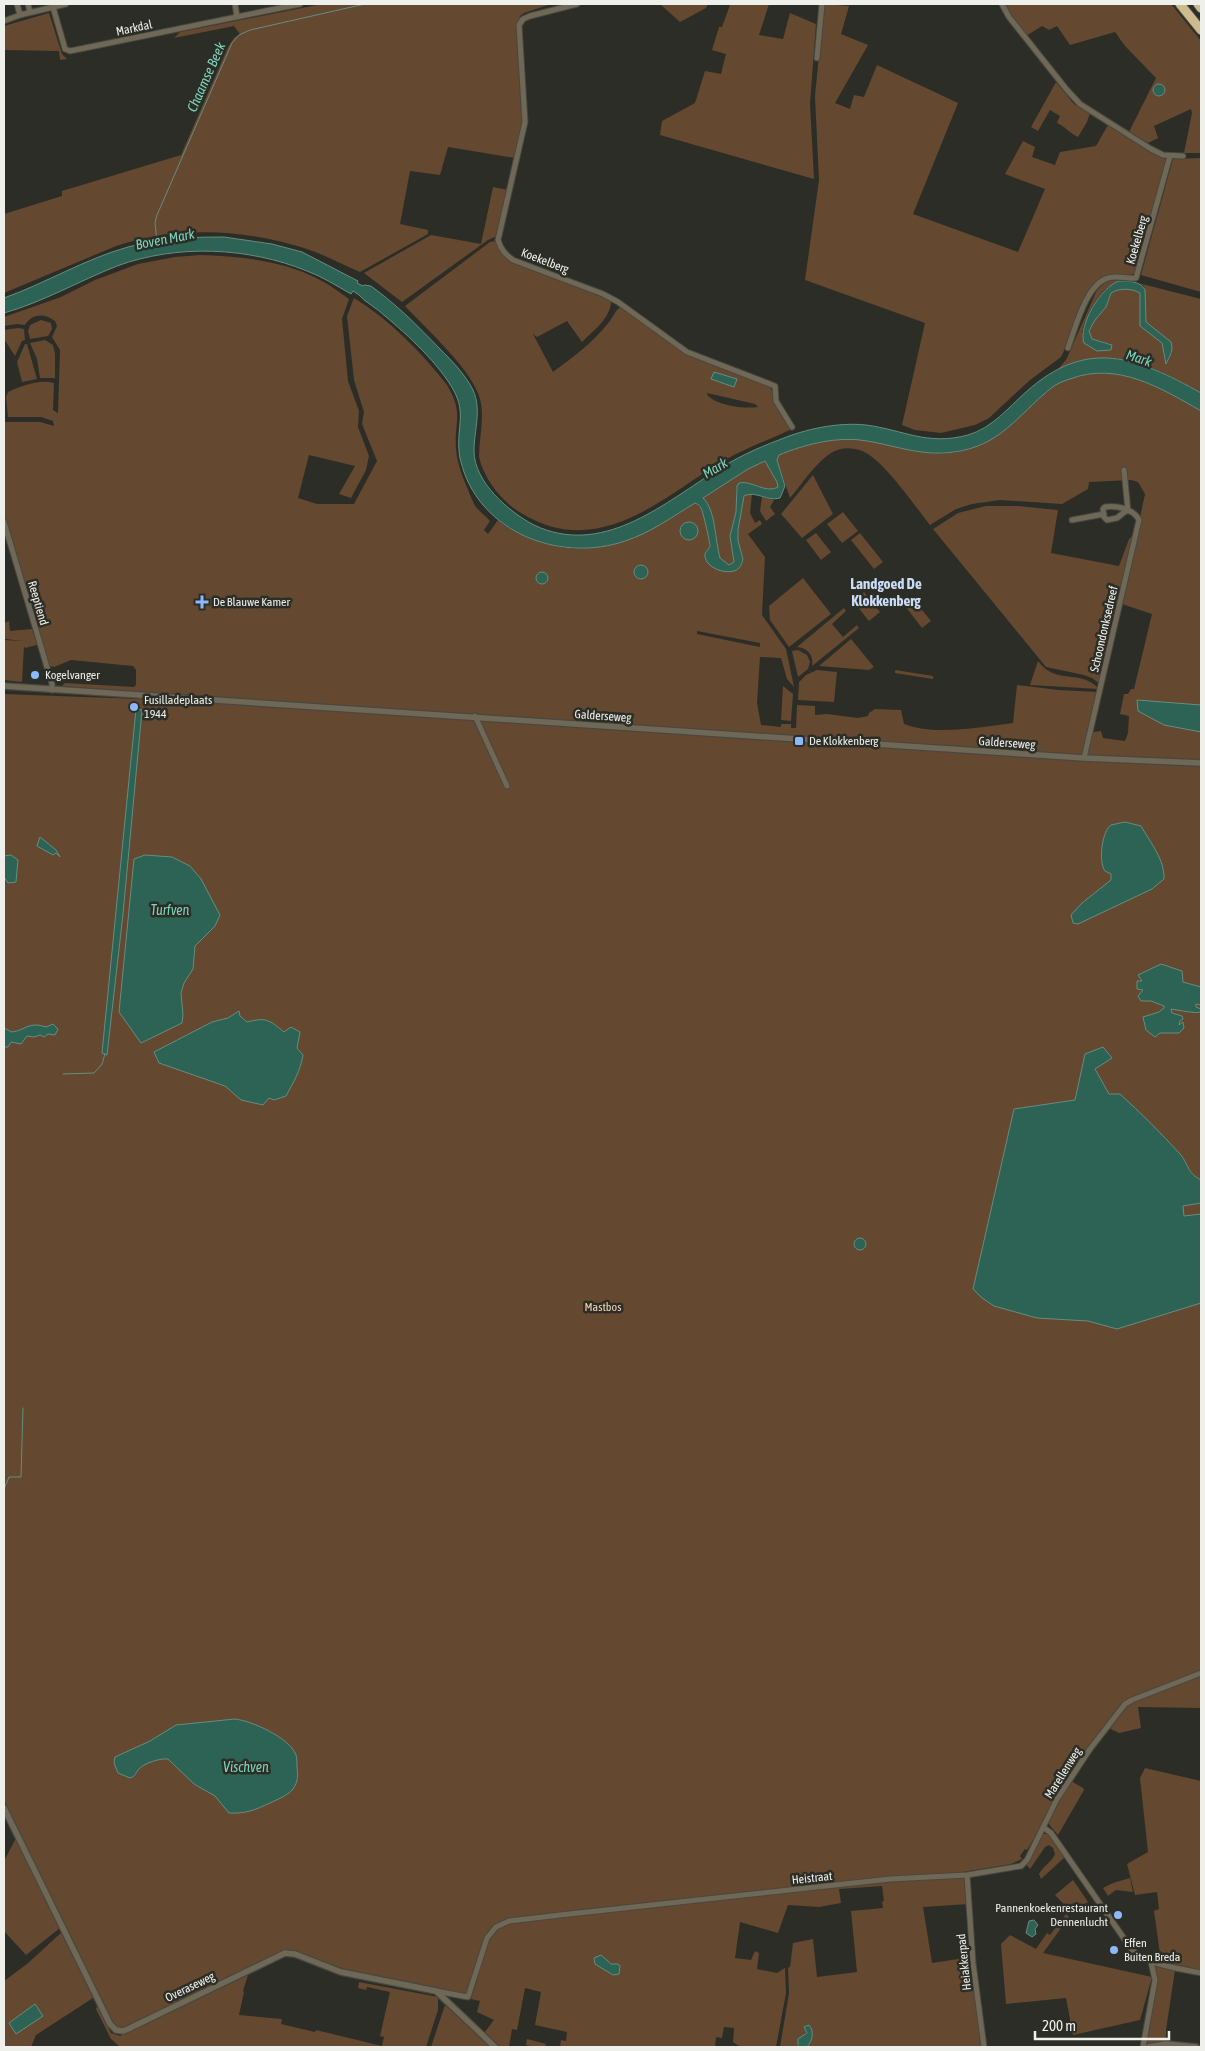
<svg xmlns="http://www.w3.org/2000/svg" width="1205" height="2051" viewBox="0 0 1205 2051" font-family="'Asap Condensed',sans-serif">
	<rect width="100%" height="100%" fill="#2c2d26"/>
	<!-- green -->
	<path fill="#654830" fill-rule="evenodd" d="M322,4H551L524,13L520,16L517,28L524,117L515,158L448,147L440,175L410,171L400,224L428,230V234L360,272C341,264 323,254 304,248C244,229 177,226 116,246L4,293V214L62,196V191L181,155L228,47L234,38L240,34L234,26L174,38L180,32Z
		M660,4H708L706,8L680,22Z
		M735,4H769L759,35L783,39L790,13L816,24L810,104L814,179L660,135L662,121L695,103L705,71L721,74L726,54L712,50L719,27H722L730,5Z
		M824,4L849,6L841,34L868,45L835,103L850,109L854,95L864,97L877,65L958,103L913,214L1018,252L1045,189L1005,174L1023,141L1035,147L1032,157L1055,165L1060,152L1096,146L1108,125L1150,152L1165,158L1166,161L1135,273C1124,280 1111,269 1096,282L1061,357L1030,380L989,418L975,425L941,433L915,430L902,425L925,323L805,280L819,180L815,96Z
		M1004,4H1171L1201,41V153H1184L1192,113L1191,109L1154,126L1158,138L1148,143L1129,132L1156,78L1125,46L1115,32L1070,45L1057,26L1049,30L1042,26L1026,36Z
		M49,13L62,54L67,59L60,60L59,51L4,50V26Z
		M1056,82L1074,104L1090,113L1087,122L1078,137C1068,132 1066,127 1057,123L1060,116L1050,110L1038,131L1031,127Z
		M1201,158V292L1141,275L1173,159Z
		M493,187L508,190L497,236L488,240L402,302L364,273L431,235L481,244Z
		M496,241L501,252L506,257L611,301C611,318 593,331 582,342L567,321L537,337L533,334L553,372C572,358 595,341 609,322C614,316 615,310 621,307L682,351L770,385L774,398L792,429C766,441 738,451 713,467C654,505 594,558 521,513C502,502 484,479 479,457C479,438 485,417 480,399C472,369 426,329 405,306L490,242ZM707,393L755,404L758,407C744,409 719,406 708,396Z
		M200,255C239,256 285,261 320,280C330,285 339,292 349,299L342,319L348,381L359,411L358,427L369,456L366,470L351,498L339,494L355,466L309,455L298,498L317,504H354L377,461L362,424L364,412L354,380L347,316L354,298C390,320 421,352 447,385C464,414 454,420 456,449C457,467 467,487 474,504C477,510 486,516 490,521L484,530L488,534L498,520C508,529 521,535 534,540C596,563 644,536 695,503L699,505L703,512L710,543L706,560L713,567L743,562C744,553 738,548 738,540C738,530 740,502 746,494H752L750,513L755,523L760,520L762,524L748,534L765,557L762,615L786,649L794,687L787,679L781,658L760,657L757,703L761,725L781,727V724H791V728H796L797,705L815,706V715L827,714L858,718L868,716L869,713L875,709L901,710L904,724C934,736 981,727 1013,723L1017,685L1059,690L1098,692L1093,732L1101,731L1103,738L1125,741L1128,733L1129,716L1120,714L1124,694H1128L1131,689H1134L1152,614L1122,604L1145,494L1138,482L1131,480L1089,482L1088,489L1062,504L1000,500L972,504L956,509L930,525C914,505 889,468 868,454C857,447 842,446 831,453C815,463 803,483 790,498L777,460L779,455C803,445 834,437 860,440C894,444 921,458 957,452C999,445 1019,414 1050,389C1056,384 1063,381 1070,379C1117,361 1161,388 1201,411V1708L1138,1707L1141,1728L1119,1733L1105,1726L1102,1728L1027,1850L1025,1849L1020,1856L1022,1859L1011,1864L963,1872L969,1904L923,1907L932,1963L971,1957L983,2047H807L811,2042L807,2031L797,2045L798,2047H780L789,1993L788,1968L790,1967L793,1943L813,1939L817,1977L857,1972L851,1911L883,1908L882,1902L884,1901L882,1886L839,1889L841,1903L819,1907L788,1905L778,1933L740,1922L735,1958L751,1960L755,1951L759,1953L757,1969L777,1973L785,1968L786,1993L776,2047H746L739,2046L733,2042L734,2028L724,2027L722,2038L716,2037L715,2047H560L561,2040L566,2041L567,2032L535,2025L541,1992L525,1988L517,2030L512,2029L509,2047H501L484,2033L494,2020L477,2012L480,2001L471,1999L478,1977L466,1996L350,1971L302,1954H278L119,2030L112,2024L4,1800V694L139,699L140,693L62,686L65,683L134,687L136,685V670L133,666L71,660L54,667L49,666L4,514V422H40L54,426L53,421L41,417H8L6,397L8,392C22,386 39,379 54,383L53,410L58,413L60,350L52,337L57,326L55,321C45,313 32,313 25,325L17,324L4,326V317L61,297L95,280L138,264L175,257ZM697,631L760,643V647L697,634Z
		M1116,280L1126,281C1102,281 1088,312 1082,332L1097,351H1105L1111,344L1092,339L1089,331L1095,320L1106,307L1111,293C1119,288 1131,288 1140,293V325L1162,343L1166,363L1172,352L1146,322L1144,286L1138,283L1201,299V393C1154,366 1112,344 1058,369L1066,360L1097,290L1106,281Z
		M41,320L51,323L52,329L48,336L30,339L28,331L30,325Z
		M18,328L24,329L25,340L22,341L15,356L4,339V330Z
		M45,340L53,345L55,354V378H40L37,359L30,343Z
		M25,344H27L37,379L22,382L17,362Z
		M765,461L777,482L778,488L771,490L736,489V512L730,536L734,562L729,565L720,558C715,540 717,513 703,498L748,469Z
		M813,475L833,514L802,538L781,514Z
		M762,497L774,500L770,507L775,514L766,521L760,511Z
		M986,506H1018L1058,510L1051,553L1119,566L1129,539L1132,536L1100,684L1092,678L1084,675L1046,667L933,529L958,513Z
		M843,512L858,531L842,543L827,524Z
		M816,533L831,552L821,560L806,540Z
		M860,533L883,562L874,569L851,540Z
		M803,578L831,614L789,647L770,620L769,606Z
		M864,592L880,612L869,621L853,601Z
		M913,599L931,621L922,628L905,606Z
		M844,608L846,611L832,624L843,637L857,625L859,628L812,666C814,656 808,648 797,647Z
		M9,621L10,631L32,629L37,645L25,648L24,646L22,682L4,680V640L24,641L5,639L4,623Z
		M851,639L874,667L869,670L819,666Z
		M798,650L807,655L810,662L808,669L798,677L792,651Z
		M1038,661C1056,686 1080,668 1099,689L1030,685Z
		M817,670L837,672L834,702L798,700L799,682L806,675Z
		M895,670L933,676V679L895,673Z
		M783,686L793,694L791,721L781,720Z
		M1145,1768L1201,1781V1970L1161,1961L1154,1911L1159,1909L1157,1892L1135,1895L1127,1864L1148,1852L1140,1778Z
		M1071,1781L1083,1788L1084,1790L1058,1835L1047,1822Z
		M1043,1834H1049L1065,1857L1041,1879L1039,1874C1043,1866 1052,1862 1055,1854L1053,1848L1049,1845L1045,1847L1030,1869L1026,1864Z
		M16,1838L60,1928L26,1955L4,1931V1861Z
		M1130,1878L1133,1892L1116,1890L1108,1896L1103,1888L1113,1883Z
		M1073,1880L1088,1902L1072,1913L1055,1895Z
		M1066,1914L1069,1917L1043,1953L1152,1977L1140,2020L1073,2035L1066,1998L1006,2004L1001,1944L1010,1935L1036,1949L1047,1933L1050,1935Z
		M62,1932L93,1998L36,2035L31,2047H4V1981L27,1964Z
		M1152,1963L1175,1970L1166,2030V2042L1145,2045L1156,1975Z
		M248,1975L243,1991L244,1992L239,2015L282,2019L281,2024L315,2032L316,2030L382,2046L384,2037L380,2036L390,1992L367,1987L366,1990L358,1988L359,1982L438,1997V2010L426,2047H120L111,2039L96,2009L97,2006L111,2033L120,2036Z
		M445,2005L492,2047H431Z
		M527,2039L546,2044L545,2047H534L526,2045Z"/>
	<!-- water -->
	<path fill="#2c6354" stroke="#668d81" fill-rule="evenodd" d="M1153 90a6 6 0 1 1 12 0a6 6 0 1 1-12 0Z
		M224,237L272,244L302,252L358,281L357,283L363,286L364,285L371,286C397,305 418,326 440,349C452,361 465,374 473,390C482,410 474,430 474,451C474,482 509,512 534,525C601,557 661,506 714,472C734,459 757,448 779,440C805,429 838,422 866,425C904,430 927,446 968,435C992,428 1008,408 1026,392C1087,337 1137,357 1201,393V411C1161,388 1117,361 1070,379C1063,381 1056,384 1050,389C1017,416 1000,446 954,452C920,457 892,444 860,440C834,437 803,445 779,455L777,460L785,486L780,498C768,502 755,490 744,496L738,530V541L743,559C742,564 740,569 734,571C724,574 707,568 705,557C704,552 708,551 710,546C710,543 703,511 701,508C699,505 699,505 695,503C672,517 650,533 625,541C564,562 487,536 464,472C462,465 459,458 459,450C457,428 466,413 454,391C440,365 408,335 385,316C377,308 366,303 359,295L353,291L351,294C337,286 323,277 307,271C248,247 177,244 117,266C79,281 43,302 4,313V298C46,283 85,259 128,247C160,238 191,237 224,237ZM765,461L777,482L778,487C765,494 752,480 739,483L737,486L736,512L730,536L734,562L729,565L720,558C715,541 716,510 703,498L748,469Z
		M1119,281C1128,281 1141,281 1145,290L1146,322L1171,342C1174,351 1169,357 1166,364L1162,343L1140,326V293C1131,288 1119,288 1111,293L1106,307L1095,320L1089,331L1092,339L1112,345L1111,350L1097,351L1084,343C1078,325 1101,287 1119,281Z
		M714,372L737,379L734,387L711,379Z
		M680 531a9 9 0 1 1 18 0a9 9 0 1 1-18 0Z
		M634 572a7 7 0 1 1 14 0a7 7 0 1 1-14 0Z
		M536 578a6 6 0 1 1 12 0a6 6 0 1 1-12 0Z
		M1137,700L1201,705V732L1164,725L1138,711Z
		M136,709L142,710L123,914L107,1055L102,1053Z
		M1125,822L1141,826C1150,842 1165,860 1164,879L1152,889L1078,924L1073,923L1071,915L1082,903L1111,880V874L1105,871C1098,862 1102,831 1111,825Z
		M40,837L56,850L60,857L56,853L53,855L37,846Z
		M11,855L18,860L16,882L8,883L4,877V856Z
		M145,855L172,857L190,866L201,879L220,915L215,926L195,946L193,969L184,983L181,993L183,1015L182,1023L141,1043L119,1012L134,859Z
		M1161,964L1182,971L1183,982L1201,987V1005L1196,1004V1007L1201,1009V1012C1196,1014 1178,1010 1171,1009L1172,1013L1182,1016L1183,1019L1180,1021L1179,1025L1183,1022L1184,1028L1179,1033H1160L1155,1037L1146,1030L1143,1017L1159,1012L1164,1008V1006L1151,1001H1141L1138,996L1143,990L1137,989V981H1142L1138,975Z
		M239,1011L240,1016L247,1022C267,1017 269,1020 284,1032L291,1027L300,1032L297,1048L303,1055C300,1072 294,1081 286,1096L274,1100L269,1098L263,1105L241,1100L225,1086L159,1063L154,1052L212,1022L228,1018Z
		M53,1024L58,1029L55,1035L48,1034L44,1037L40,1035L34,1037L27,1036L21,1044L11,1042L8,1047H4V1028L12,1032C26,1030 29,1021 46,1027Z
		M1103,1047L1112,1058L1095,1069L1109,1094H1120C1141,1113 1161,1133 1180,1154C1190,1166 1186,1172 1201,1180V1203L1183,1206L1184,1216L1201,1214V1303L1117,1329L1088,1321L1037,1318L994,1306L982,1298L973,1289L1014,1109L1075,1100L1085,1054Z
		M854 1244a6 6 0 1 1 12 0a6 6 0 1 1-12 0Z
		M235,1719C252,1721 290,1738 296,1755C297,1759 297,1763 297,1767C298,1775 298,1782 293,1789C287,1796 278,1799 270,1803C255,1810 245,1814 229,1813L215,1796L194,1784L168,1759C161,1758 143,1763 138,1770C135,1774 136,1776 130,1778L118,1773L114,1763L115,1757L150,1741L176,1725Z
		M1034,1920L1038,1925L1035,1929L1036,1934L1032,1937L1026,1933L1029,1921Z
		M601,1955L611,1964H618L620,1966L619,1974L613,1975L595,1964L594,1958Z
		M35,2004L43,2016L16,2034L9,2023Z
		M809,2025C815,2032 812,2041 807,2047H798V2039L807,2033L804,2027Z"/>
	<g fill="none" stroke-linecap="round" stroke-linejoin="round">
		<!-- stream -->
		<path stroke="#668d81" stroke-width="1" d="M157,241L155,223L157,215L232,43L239,35L250,30L365,4
			M63,1074L94,1073L102,1064L105,1054
			M4,1489L9,1477H21L23,1408"/>
		<!-- minor casing -->
		<g stroke="#474842" stroke-width="7">
			<path id="minor" d="M17,4L20,15
				M28,4L30,12
				M235,4L237,17
				M577,4L530,16L523,19L519,25L525,122L498,240C501,250 505,254 513,260L603,294L618,302L687,352L775,386L776,401L792,427
				M1002,4L1009,17L1067,90L1080,104L1151,149L1163,155L1183,156
				M53,7L65,49L70,51L300,4
				M4,21L20,15L66,4
				M817,58L822,4
				M1068,348C1075,329 1086,284 1108,278C1117,275 1126,279 1136,278L1170,156
				M1124,470L1128,511
				M1072,520L1104,514
				M4,522L52,684V690
				M475,716L507,786
				M1084,758L1139,520C1134,509 1116,505 1105,507L1103,509L1104,517L1107,520L1117,518L1127,510
				M1043,1827L1051,1833L1132,1950C1149,1966 1179,1968 1201,1973
				M967,1875L973,1963L984,2047
				M436,1991L468,1997L487,1938L496,1927L509,1921L560,1915L890,1879L967,1875L1021,1866L1027,1860L1057,1799L1090,1749L1125,1704L1132,1700L1201,1673
				M1143,2047L1155,1980L1151,1962"/>
		</g>
		<!-- tertiary casing -->
		<g stroke="#474842" stroke-width="8">
			<path id="tertiary" d="M4,686L1084,758L1201,763
				M4,1808L110,2024L116,2030L123,2031L128,2029L285,1953L295,1954L341,1972L436,1991L495,2047
				M1148,2047L1166,2044L1196,2047"/>
		</g>
		<!-- motorway casing -->
		<g stroke="#474842" stroke-width="11">
			<path id="motorway" d="M1180,4L1201,30
				M1198,4L1201,8"/>
		</g>
		<!-- minor -->
		<use href="#minor" stroke="#706856" stroke-width="5"/>
		<!-- tertiary -->
		<use href="#tertiary" stroke="#706856" stroke-width="5.5"/>
		<!-- motorway -->
		<use href="#motorway" stroke="#cdbb8d" stroke-width="9"/>
	</g>
	<!-- markers -->
	<g fill="#8bb9fc" stroke="#2c2d26" stroke-width="2">
		<path d="M199.5 594.5h5v5h5v5h-5v5h-5v-5h-5v-5h5z"/>
		<circle cx="35" cy="675" r="5"/>
		<circle cx="134" cy="707" r="5"/>
		<rect x="794" y="736" width="10" height="10" rx="2.5"/>
		<circle cx="1118" cy="1915" r="5"/>
		<circle cx="1114" cy="1950" r="5"/>
	</g>
	<g text-anchor="middle" dominant-baseline="central" stroke-width="5" stroke-linejoin="round" paint-order="stroke">
		<!-- street labels -->
		<g font-size="12" fill="#eff0eb" stroke="#2c2d26">
			<text transform="translate(134 28) rotate(-12)">Markdal</text>
			<text transform="translate(1137 240) rotate(-74)">Koekelberg</text>
			<text transform="translate(545 261) rotate(21)">Koekelberg</text>
			<text transform="translate(38 603) rotate(74)">Reeptiend</text>
			<text transform="translate(1104 629) rotate(-77)">Schoondonksedreef</text>
			<text transform="translate(603 716) rotate(4)">Galderseweg</text>
			<text transform="translate(1007 743) rotate(4)">Galderseweg</text>
			<text transform="translate(1063 1773) rotate(-58)">Marellenweg</text>
			<text transform="translate(812 1878) rotate(-6)">Heistraat</text>
			<text transform="translate(964 1962) rotate(-96)">Heiakkerpad</text>
			<text transform="translate(190 1987) rotate(-26)">Overaseweg</text>
		</g>
		<!-- poi labels -->
		<g font-size="12" fill="#eff0eb" stroke="#2c2d26" text-anchor="start">
			<text x="213" y="602">De Blauwe Kamer</text>
			<text x="45" y="675">Kogelvanger</text>
			<text x="144" y="700">Fusilladeplaats<tspan x="144" dy="14">1944</tspan></text>
			<text x="809" y="741">De Klokkenberg</text>
			<text x="1108" y="1908" text-anchor="end">Pannenkoekenrestaurant<tspan x="1108" dy="14">Dennenlucht</tspan></text>
			<text x="1124" y="1943">Effen<tspan x="1124" dy="14">Buiten Breda</tspan></text>
		</g>
		<!-- park labels -->
		<g font-size="12" fill="#f7d3b6" stroke="#2c2d26">
			<text x="603" y="1307">Mastbos</text>
		</g>
		<!-- water labels -->
		<g font-size="14" font-style="italic" fill="#7cd5bb" stroke="#2c2d26">
			<text transform="translate(206 77) rotate(-66)">Chaamse Beek</text>
			<text transform="translate(165 239) rotate(-11)">Boven Mark</text>
			<text transform="translate(1139 358) rotate(18)">Mark</text>
			<text transform="translate(715 468) rotate(-30)">Mark</text>
			<text x="170" y="910">Turfven</text>
			<text x="246" y="1767">Vischven</text>
		</g>
		<!-- quarter labels -->
		<g font-size="15" font-weight="bold" fill="#cbdcf6" stroke="#2c2d26">
			<text x="886" y="583">Landgoed De<tspan x="886" dy="17">Klokkenberg</tspan></text>
		</g>
	</g>
	<!-- border -->
	<rect width="1205" height="2051" fill="none" stroke="#eff0eb" stroke-width="10"/>
	<!-- scale -->
	<path d="M1035 2031v8h134v-8" fill="none" stroke="#eff0eb" stroke-width="2.5"/>
	<text x="1042" y="2031" font-size="15" fill="#eff0eb" stroke="#2c2d26" stroke-width="4" paint-order="stroke">200 m</text>
</svg>
